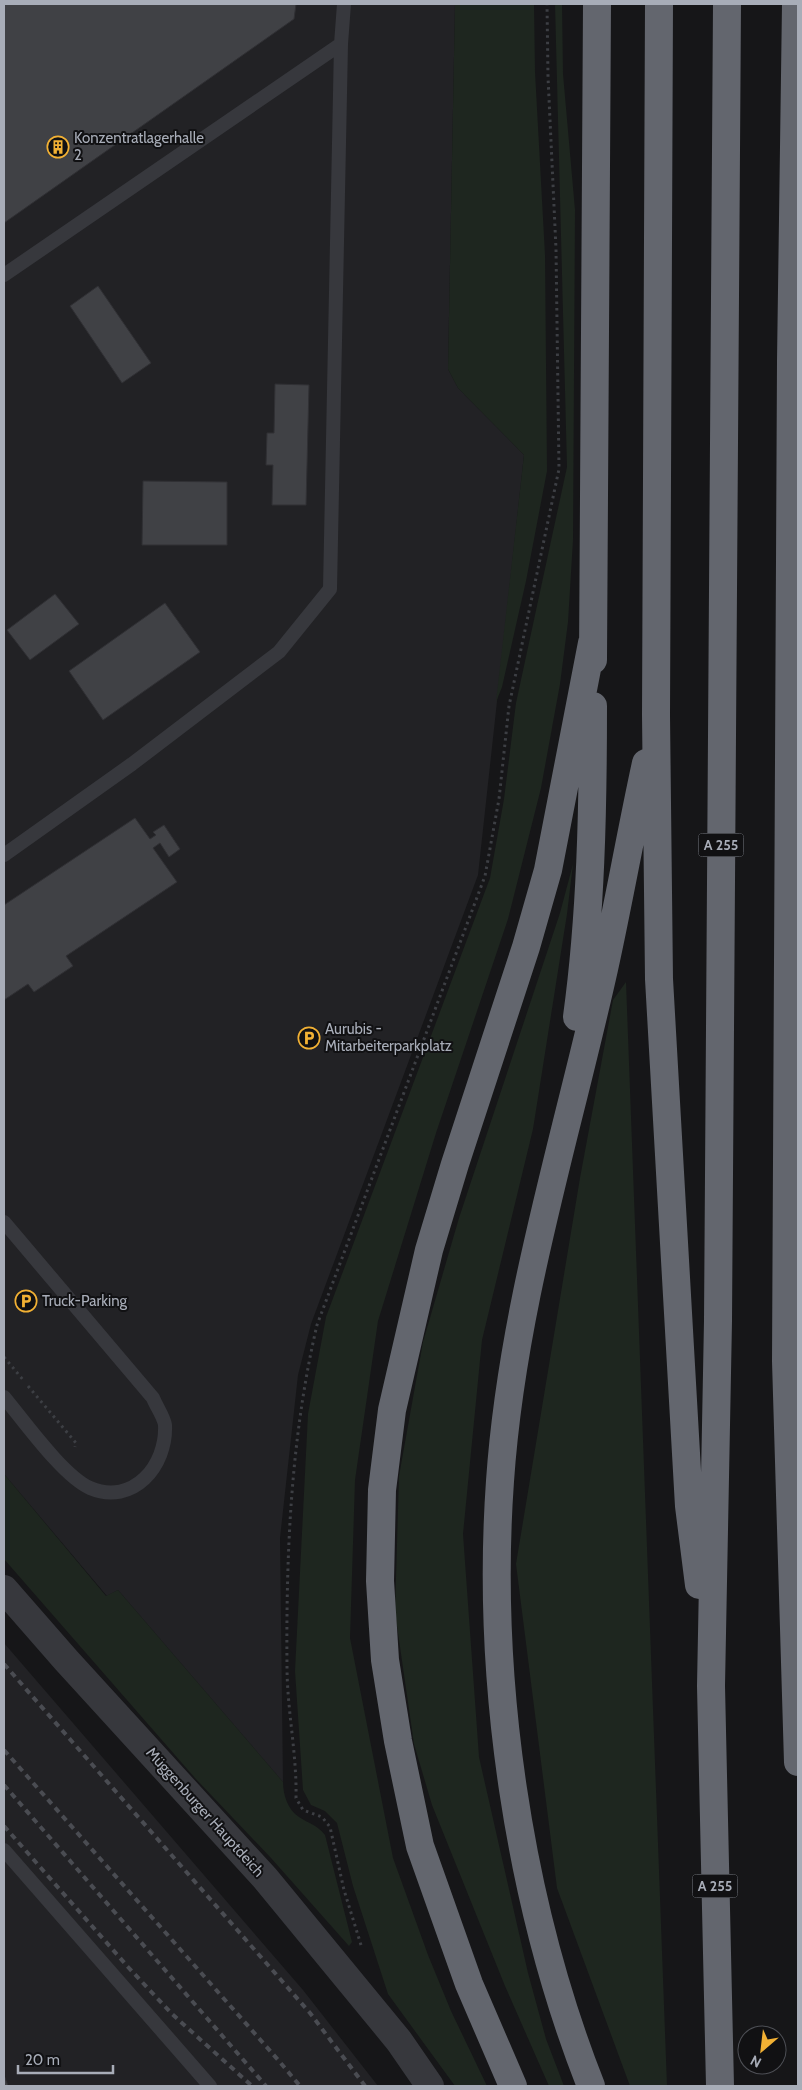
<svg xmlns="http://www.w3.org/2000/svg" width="802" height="2090" viewBox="0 0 802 2090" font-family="Cabin,sans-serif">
	<rect width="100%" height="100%" fill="#161618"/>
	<!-- built -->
	<path fill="#222225" d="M4,4H455L448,369L458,388L524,455L478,875L311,1324L298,1375L280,1538L283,1782L118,1590L107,1596L4,1474Z
		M4,1643L303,1990L378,2086H4Z"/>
	<!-- green -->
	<path fill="#1e261f" d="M455,4H534L535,72L545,255L547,471L526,581L502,687L496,702L524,455L458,388L448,369Z
		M555,4H562L563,74L575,210L573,540L568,622L560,684L541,788L508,919L436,1133L378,1321L355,1480L350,1638L393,1858L428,1955L451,2011L487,2086H455L388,1994L353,1886L337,1823L325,1811L311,1805L303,1790L295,1671L308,1414L326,1317L490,878L504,799L516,703L567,467Z
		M573,864L567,914L533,1129L482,1340L463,1534L479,1757L528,1973L546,2039L564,2086H549L505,1986L432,1805L414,1744L395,1612L399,1476L423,1342L459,1218L560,913Z
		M626,982L667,2086H630L557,1888L516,1564L580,1178L613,1000Z
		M4,1474L106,1596L118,1590L283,1782C283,1795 288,1810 299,1817C309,1824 316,1824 325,1835L352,1942L349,1946L271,1858L195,1778L4,1559Z"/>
	<!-- building -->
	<path fill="#404145" stroke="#303034" d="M4,4H296L294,19L4,223Z
		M98,286L151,363L122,383L70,306Z
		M275,384L309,385L306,505H272L273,465H266L267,433H274Z
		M143,481L227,482V545H142Z
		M55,594L79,624L30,660L7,630Z
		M165,603L200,652L103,720L69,671Z
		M135,818L150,839L156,835L153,832L164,825L180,849L169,857L160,843L153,848L177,882L66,956L73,966L34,992L28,984L4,1000V905Z
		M4,2075L8,2086H4Z"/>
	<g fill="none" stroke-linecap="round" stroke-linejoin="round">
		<!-- path -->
		<path stroke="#3d3f44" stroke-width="3" stroke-dasharray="2.5 4" stroke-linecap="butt" d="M4,1357L24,1381
			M28,1386L76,1443L75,1447
			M361,1945L344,1890L330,1827L322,1817L303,1810L296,1798C297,1754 287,1710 287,1666C286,1552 291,1436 317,1325L485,876L499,799L509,706L559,469L556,249L548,77L547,4"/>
		<!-- service -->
		<path stroke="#37383d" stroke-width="14" d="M4,275L341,44
			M4,855L132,764L279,652L330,589L341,44L344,4
			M4,1222L153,1398C156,1406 164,1417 165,1425C167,1466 133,1506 90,1488C63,1476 24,1421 4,1397
			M4,1850L210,2086"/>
		<!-- tertiary -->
		<path stroke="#37383d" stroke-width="28" d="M4,1589L66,1660L265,1878L399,2041L430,2086"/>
		<!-- motorway -->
		<path stroke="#63666e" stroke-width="28" d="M659,4L656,715L659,979L689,1506L699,1585
			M796,4L791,361L786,1361L798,1762
			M593,660L597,4
			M577,1017C591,914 593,810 593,706
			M513,2086L469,1984L420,1846L398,1741L385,1660L380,1581L382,1490L392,1410L429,1250L455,1164L526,947L548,870L592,643
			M591,2086C518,1901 486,1679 500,1481C512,1306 566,1139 604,969C619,901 631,832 646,763
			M720,2086L711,1686L718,1321L727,4"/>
		<!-- rail -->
		<path stroke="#4a4c52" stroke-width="4" stroke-dasharray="6 5" stroke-linecap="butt" d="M4,1664L310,2013L365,2086
			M4,1750L279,2061L300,2086
			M4,1785L266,2086
			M4,1826L128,1967L172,2014L252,2086"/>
	</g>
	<!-- icons -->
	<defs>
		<g id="building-ring" transform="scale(1.125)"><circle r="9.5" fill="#111113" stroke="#f2b134" stroke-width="1.5"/><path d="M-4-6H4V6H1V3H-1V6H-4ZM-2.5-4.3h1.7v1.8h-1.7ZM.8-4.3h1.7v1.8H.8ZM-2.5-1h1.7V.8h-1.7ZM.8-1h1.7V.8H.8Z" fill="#f2b134"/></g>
		<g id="parking-ring" transform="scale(1.125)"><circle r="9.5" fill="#111113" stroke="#f2b134" stroke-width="1.5"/><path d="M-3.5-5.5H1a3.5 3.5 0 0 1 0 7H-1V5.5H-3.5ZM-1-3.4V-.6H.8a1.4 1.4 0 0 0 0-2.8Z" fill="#f2b134"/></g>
	</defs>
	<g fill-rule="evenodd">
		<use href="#building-ring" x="58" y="147"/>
		<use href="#parking-ring" x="309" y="1038"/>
		<use href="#parking-ring" x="26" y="1301"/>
	</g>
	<g text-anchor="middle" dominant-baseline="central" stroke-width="4" stroke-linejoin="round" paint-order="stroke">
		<!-- shield labels -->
		<g fill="#111113" stroke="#7b7e86" stroke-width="1">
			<rect x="698.5" y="833.5" width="45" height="23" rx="4"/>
			<rect x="692.5" y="1874.5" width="45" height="23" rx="4"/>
		</g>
		<g font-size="14" font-weight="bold" fill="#a8adb8">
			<text x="721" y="845">A 255</text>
			<text x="715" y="1886">A 255</text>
		</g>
		<!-- poi labels -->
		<g font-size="15" fill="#a8adb8" stroke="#111113" text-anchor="start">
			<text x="74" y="138">Konzentratlagerhalle<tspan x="74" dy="17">2</tspan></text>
			<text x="325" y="1029">Aurubis -<tspan x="325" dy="17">Mitarbeiterparkplatz</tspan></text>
			<text x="42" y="1301">Truck-Parking</text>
		</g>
		<!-- street labels -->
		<g font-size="15" fill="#a8adb8" stroke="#111113">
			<text transform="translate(205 1812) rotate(48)">Müggenburger Hauptdeich</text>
		</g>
	</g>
	<!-- border -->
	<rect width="802" height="2090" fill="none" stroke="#a8adb8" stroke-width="10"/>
	<!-- north arrow -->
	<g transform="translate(762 2050) rotate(208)"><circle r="24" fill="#111113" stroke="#4d4f55"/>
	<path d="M0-4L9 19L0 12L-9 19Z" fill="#f2b134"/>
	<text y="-8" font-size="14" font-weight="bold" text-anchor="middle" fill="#a8adb8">N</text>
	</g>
	<!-- scale -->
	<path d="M18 2065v8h95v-8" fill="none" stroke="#a8adb8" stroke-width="2.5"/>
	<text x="25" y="2065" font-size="15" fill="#a8adb8" stroke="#111113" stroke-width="4" paint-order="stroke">20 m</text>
</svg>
